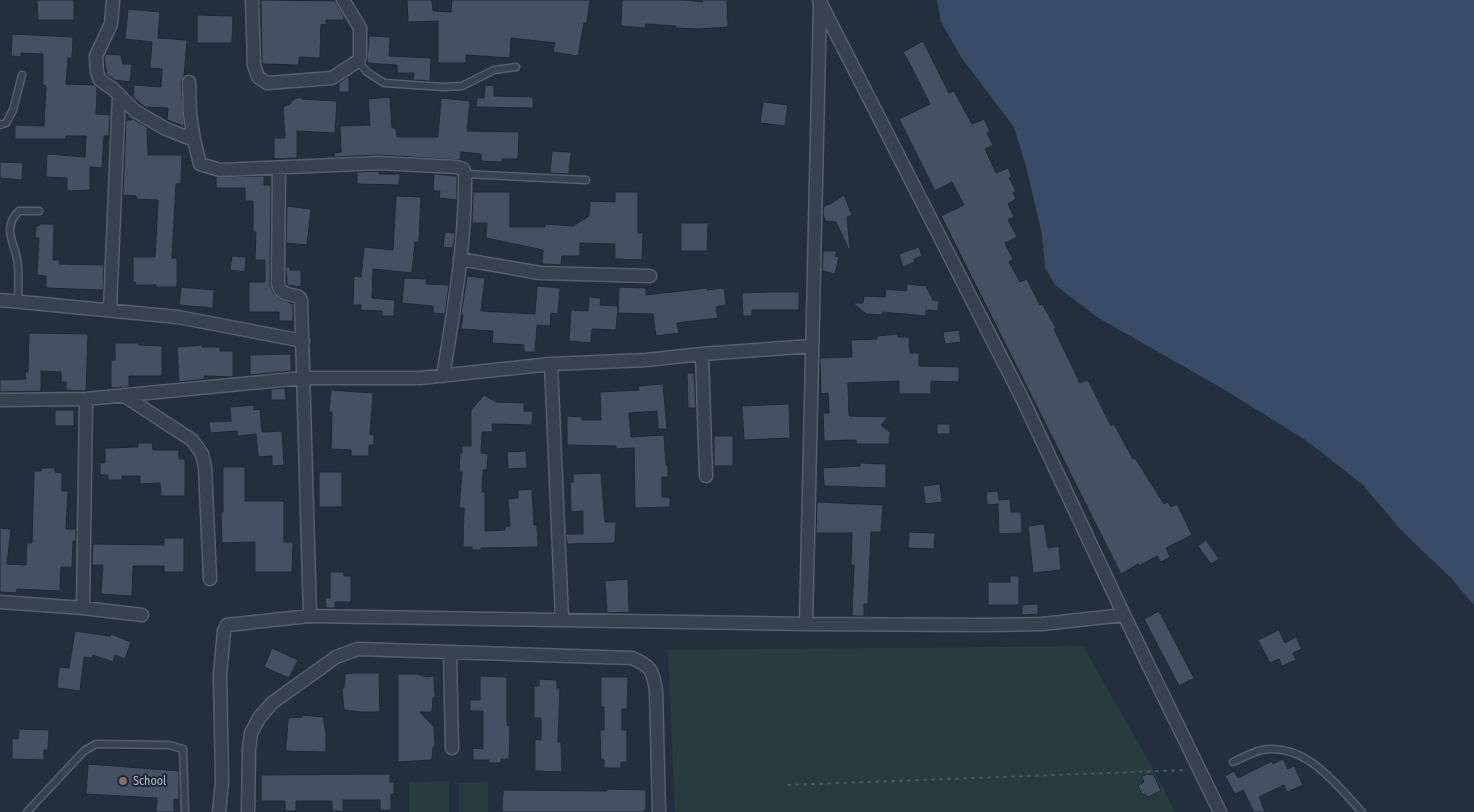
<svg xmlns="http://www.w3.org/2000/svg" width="1474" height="812" viewBox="0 0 1474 812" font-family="'Fira Sans Condensed',sans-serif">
	<rect width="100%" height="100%" fill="#242f3e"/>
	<!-- green -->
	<path fill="#263c3f" d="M1083,646L1158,778L1175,812H675L668,650Z
		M449,781V812H409V782Z
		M488,782V812H459V783Z"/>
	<!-- water -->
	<path fill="#394c67" d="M937,0H1474V605L1451,578L1401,530L1363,485L1307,441L1225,390L1097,317L1055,285L1045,267L1042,234L1027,170L1014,127L961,57L941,22Z"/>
	<!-- building -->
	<path fill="#455162" stroke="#1f2835" d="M37,0H74V20H38Z
		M261,0L335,1L344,17V20H326V25L321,24L320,58L299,57V65L262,64Z
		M407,0H432L433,11L451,12L452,0H590L587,23H584L578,56L553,52L555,43L511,38L510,58L466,55V63H438V21L408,22Z
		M622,0H683L703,2L702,0H727L728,27L698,29L676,28V26L646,24L645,28L621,26Z
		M128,9L160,12L158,38L187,40L184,76L181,82L184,126L167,120L168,108L146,107V108L133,97L134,85L161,87L162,69L150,68L152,42L125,39Z
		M197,15L233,16L232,43H197Z
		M12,34L73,37L72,58H68L66,84L94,85L97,88L96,114L110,115L109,136H104L102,168L90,167V190L67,191V178L46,177L47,154L85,157L86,136H66V139H15V125L44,126L46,86L43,85V54L21,53V57L11,56Z
		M369,36L390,37L389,56L431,58L430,81L413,80L414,73H397V65L367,63Z
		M923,41L949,93L954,91L972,124L984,119L990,131L987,133L993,145L985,149L996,173L1008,168L1012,177L1009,178L1016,191L1013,193L1016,199L1008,204L1014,217L1008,220L1017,237L1005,243L1013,259L1009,262L1020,282L1027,279L1040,305L1042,304L1056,328L1054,329L1080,383L1088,380L1111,426L1114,424L1133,459L1135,458L1164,504L1168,502L1171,507L1177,504L1192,535L1166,548L1170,557L1161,562L1157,556L1139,566L1138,564L1121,574L941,216L964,205L952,182L935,191L899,119L930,104L912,68L903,52Z
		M106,54L121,55L123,64H132L130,82L115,80L107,75L104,58Z
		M349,76V92H339V83Z
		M485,85L494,86V96L533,97V108L476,107L477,98H484Z
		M302,97V99L337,101L335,133L297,131V158L274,159V138H285L283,107L290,104L294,99Z
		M390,97L392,128H396L397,137H438L441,98L470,101L467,131L519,132L518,159H502V162L481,161V154L461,152L460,160L379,155L334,157V153L341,152L340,126L370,125L368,99Z
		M763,102L788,105L785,126L760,123Z
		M131,118L147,127L148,155H182L181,184H176L172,258H177V287H156V285H135L136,282H133V257H155L158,200L136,199V196L123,195L126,120H131Z
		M552,151L571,152L569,174L550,173Z
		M0,162L23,163L22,180L0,178Z
		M379,171V174H400L399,185L357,184V172Z
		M434,174L457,176V200L439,198L440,191H433Z
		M264,176V185H271L270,285L274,294L278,298L293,304V321H279V312H249V282H265V260H255L256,232H253V201H245V188H216V177Z
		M473,192H510V227H545V224L573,226L589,216L590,201L615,202V192H638V233H643L642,260L615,259V244L580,243V256H562L561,265L542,264L543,250L486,238L487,223H472Z
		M844,195L852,215L847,217L850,249L849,250L836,222L825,221L823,213L824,206L830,204Z
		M396,196L421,197L419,242H415L412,273L373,269L372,298L395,300L394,316H382V311L361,310V305H353L354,276L361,277L364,247L393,250Z
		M287,206L311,209L307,245L286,243Z
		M681,223H708L707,251H681Z
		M39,224H54L53,260H60L59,264L104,265L103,290L46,288V276L37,275L39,238H35L36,226H39Z
		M445,232L455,233L453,248L443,247Z
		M919,247L922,256L914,259L915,262L903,267L899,254Z
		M823,251H837L835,256L839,257L835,274L822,271Z
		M232,256L246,257L245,272L230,270Z
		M286,267H290V270H301V287L287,285Z
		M467,276L485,278L481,311L535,314L537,286L560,288L558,314L551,313L550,326L537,325L535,352H524V345L492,343L493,331L461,329L463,315H461Z
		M404,278L427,279L426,284L449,285L445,314L433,313V306L402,303Z
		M907,284L926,286L933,300L939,301L938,311L926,310V316L883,312V315L866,314L853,303H863L864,296L885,297L886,289L906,291Z
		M181,287L214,290L213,308L179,305Z
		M619,287L646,288V295L707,288V290L724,288L726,305L716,307L718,318L677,323L679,333L656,336L653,314L618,313Z
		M768,292H799V310H752V316H743L742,293Z
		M589,297L601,298L600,305L618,306L616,330L592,329L591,343L569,341L571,310L588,311Z
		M959,330L961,342L945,344L943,332Z
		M29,333L88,334L86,391L66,390V382H61V372L41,371V391L0,392V380L26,379L25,372H28Z
		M898,334V337H909L910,353H919V366L959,367V382L931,381V394H899V381L848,383L849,416L888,417L881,425L890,432L889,444H856V440L824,441L823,413H829L828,393L821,394L820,358L852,357L851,340L877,339V336Z
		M115,343H139V345L162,346V376H129V387L111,388V360H115Z
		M202,345V347H220V351H233V377L204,376L205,379L179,382L177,347Z
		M291,354V371L250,375V355Z
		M687,373H694L696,408H688Z
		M663,384L667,429H658L657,411L629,413L631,437L664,435L666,465H668V477H662V497H670V507L635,508L634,448L616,449V446L567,445V416L582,417V420H601L600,392L639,390L638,386Z
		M285,388L286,400H271V389Z
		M331,390L373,393L370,434L374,435V445H369V456H351V450L331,449L332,412H329Z
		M484,395L496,402L524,403V411H533L532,425L492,424L493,432H482L481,453L488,454L487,470H483L482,492H485V531L505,530V526H510L508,499L518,498V490L532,489L534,525H537L538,547L481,548V550H472V547H463L464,508H459L462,472H459L460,453H462V446H471V410Z
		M789,404L790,438L744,440L742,406Z
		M254,405V410L260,409L262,432L282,431L284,465L272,466V456L258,457L256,434L238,436L237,431L210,433L209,422L231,421L230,407Z
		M55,410H74V426H55Z
		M937,424H950V434H937Z
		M714,436H733V466H714Z
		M138,443H152L153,450H179V459H185V496H161L160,483L140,484V476H122V480H108V475H100V463H105V448L138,447Z
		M526,451L527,468L508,469L507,452Z
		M860,463L886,464V488L824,486L823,468L860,466Z
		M223,467H245V501H284V542H293L292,572H255V542L222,543L221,512H223Z
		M42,468H55V472L62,473V491H68L66,529H76V541H73L72,567H61L60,591L17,589L16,593L0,592V528L11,529L7,564L26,565L27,543H32L34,471H41Z
		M319,472H342V507H319Z
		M601,473L605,522H616L615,543L567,544L566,534H583V511L571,512L570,482H573V474Z
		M940,484L942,502L925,504L923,486Z
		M998,491L999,500L1010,499L1011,512H1021L1022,533L999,534L998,504L987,505L986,492Z
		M817,502L883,505L881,532H871L868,604H864V616H852L854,565H851L852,533H816Z
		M1044,524L1048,548L1059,546L1061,570L1033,573L1028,526Z
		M909,532L935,533L934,549L908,548Z
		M164,538H184V572H164V566H133L132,596L101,594L103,565H92L93,544L164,545Z
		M1206,540L1219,559L1211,564L1198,546Z
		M330,572H344V576H351V602H335V608H326L325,598H330Z
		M1010,576H1019V605H988V582H1010Z
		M628,579L629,612L607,613L605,581Z
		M1038,604V614L1022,615V605Z
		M1159,611L1194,678L1179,686L1144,619Z
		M1279,630L1285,643L1296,637L1302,649L1293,653L1296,660L1282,666L1279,659L1270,663L1258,640Z
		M75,631L110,636L111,634L131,642L125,659L115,655L113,662L93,655L92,658L84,657L80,691L57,688L59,667L69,668Z
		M272,648L298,660L289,678L264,667Z
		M354,673H379L380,712H361L344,710L342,688H344L345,674Z
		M398,674H417L426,677L434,676L435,698H433L432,712H420L434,727L435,747H433L432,760L398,762Z
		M480,676L507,677V725L510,726L509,759H501V763H489V760H473V748L483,749V711H470V700H480Z
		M601,677H628L627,709H622V730H627V762H621V768H604V760H601L600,730H604V707H601Z
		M539,679L557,680V688H560L558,742H561L562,772L535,771V739L541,740V718H534V686H539Z
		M302,715L323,717L326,733V752L286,751L288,718L302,717Z
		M19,729L49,730L48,750H44V760L12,759V738L18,739Z
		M1283,759L1288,769L1294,766L1303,785L1287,792L1284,785L1259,797L1265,812H1254L1243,790L1235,794L1225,776L1234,771L1238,778L1272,761L1273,764Z
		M88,764L179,771V800L174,799V812H156L157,798L86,794Z
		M390,774V782H394V794H391V810H380V800H343V811H332V801H296V811H285V801H261V775Z
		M1148,774L1154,775L1161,791L1148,797L1145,794L1142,795L1138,785L1144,782L1142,776Z
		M607,789L646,790V809L643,812H502L503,790L607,791Z"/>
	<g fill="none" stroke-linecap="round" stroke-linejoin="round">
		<!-- lane casing -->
		<g stroke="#565f6c" stroke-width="9">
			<path id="lane" d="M358,61L367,72L384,83L444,87L462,86L494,70L516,67
				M0,125L6,123L13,110L22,75
				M465,174L586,180
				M18,302C18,290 19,278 18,266C17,244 0,230 19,211H39
				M1233,762C1242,758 1252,752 1262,750C1305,742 1336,784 1362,812
				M27,812L84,751L96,744L169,745L183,749L185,812"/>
		</g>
		<!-- street casing -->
		<g stroke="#565f6c" stroke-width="15">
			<path id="street" d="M113,0L111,24L96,56L97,72L100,80L113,89L135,111L166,129L194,140L200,164L220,170L379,163L457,167L463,169L465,174C466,241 454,309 443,376
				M252,0L254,65L258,77L267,83L332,78L358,61L360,57V28L343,0
				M819,0L1023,400L1124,615L1220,812
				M189,82L190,114L194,140
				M279,168L278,283C280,296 289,293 299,297L301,300L310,616
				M460,259L540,273L650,276
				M0,300L178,317L303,341
				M110,310L119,95
				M702,354L706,476
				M551,364L562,620
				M123,395L192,440L202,454L205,467L210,579
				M0,400L86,399L303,378H420L551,364L646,360L702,354L812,346
				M0,602L83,608L142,615
				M83,608L86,399
				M806,624L820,4
				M450,652L452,748
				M219,812L222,782L220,675L224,631L227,625L310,616L806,624L986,625L1042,624L1124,615
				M248,812L249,749L251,733L259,718L272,703L336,657L358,649L632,658C651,666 653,671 656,690L659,812"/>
		</g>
		<!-- path -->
		<path stroke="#44595c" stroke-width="2" stroke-dasharray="4 4" stroke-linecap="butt" d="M787,785L1187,770"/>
		<!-- lane -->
		<use href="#lane" stroke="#38414e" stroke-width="6"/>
		<!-- street -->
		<use href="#street" stroke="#38414e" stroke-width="12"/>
	</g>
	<!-- markers -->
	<circle fill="#8d6e63" stroke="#1d2633" stroke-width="2" cx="123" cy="781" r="5"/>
	<g text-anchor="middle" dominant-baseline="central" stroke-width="4" stroke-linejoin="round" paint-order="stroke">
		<!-- poi labels -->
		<g font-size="12" fill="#b4bcc9" stroke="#1d2633" text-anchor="start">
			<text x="133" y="781">School</text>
		</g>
	</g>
</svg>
